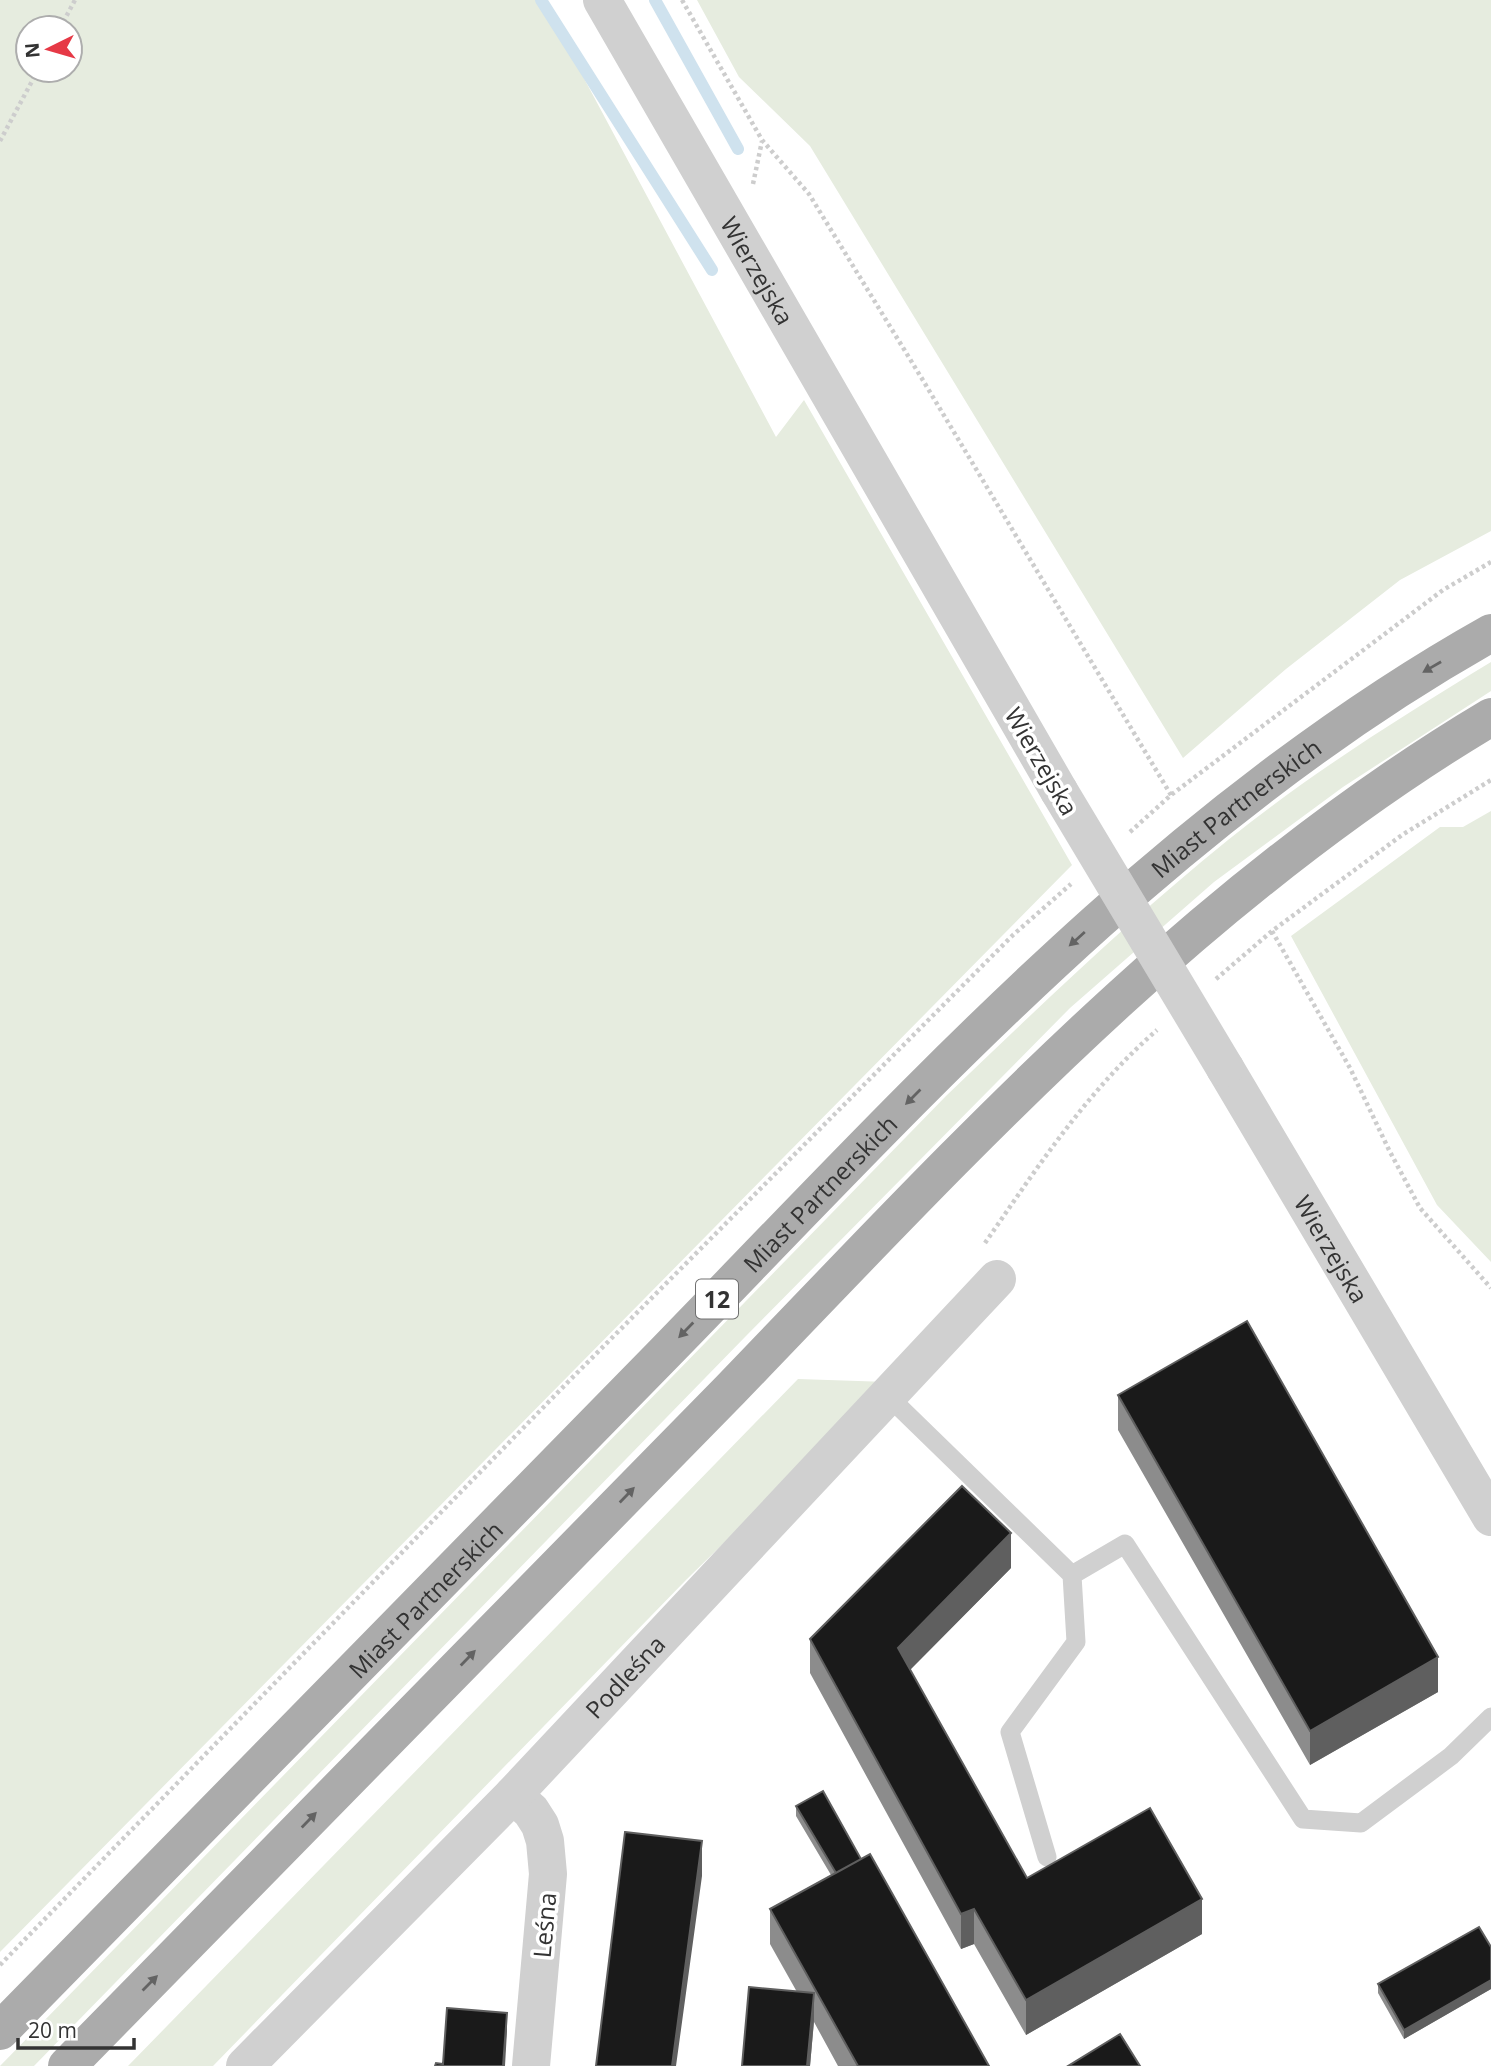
<svg xmlns="http://www.w3.org/2000/svg" width="1491" height="2066" viewBox="0 0 1491 2066" font-family="'Open Sans',sans-serif">
	<rect width="100%" height="100%" fill="#fff"/>
	<!-- green -->
	<path fill="#e6ecdf" fill-rule="evenodd" d="M0,0H542L776,437L804,400L1072,865L0,1952ZM28,28H70V70H28Z
		M697,0H1491V531L1400,580L1286,669L1183,758L810,146L739,77Z
		M1491,662V691L1343,787L1214,882L1070,1008L745,1337L34,2066H0L946,1096C1038,1008 1129,920 1228,840C1311,773 1401,717 1491,662Z
		M1491,811V1262L1437,1205L1291,936L1440,827H1463Z
		M798,1379L888,1382L686,1580L213,2066H128Z"/>
	<g fill="none" stroke-linecap="round" stroke-linejoin="round">
		<!-- stream -->
		<path stroke="#cfe2ee" stroke-width="12" d="M541,0L712,270
			M655,0L738,149"/>
		<!-- path -->
		<path stroke="#cdcdcd" stroke-width="4.5" stroke-dasharray="3.5 3.5" stroke-linecap="butt" d="M682,0L762,140L809,194L924,382L1171,795
			M60,28L75,0
			M0,141L38,70
			M753,184L762,141
			M1130,832L1171,795L1443,590L1491,562
			M1272,931L1350,1068L1389,1150L1420,1208L1491,1288
			M1216,979L1272,931L1402,835L1491,780
			M985,1243C1037,1168 1087,1091 1157,1030
			M0,1965L568,1382L1013,935L1071,884"/>
		<!-- service -->
		<path stroke="#d0d0d0" stroke-width="19" d="M888,1396L1072,1575
			M1047,1857L1010,1732L1076,1642L1072,1575L1125,1544L1303,1819L1361,1823L1451,1756L1491,1717"/>
		<!-- minor -->
		<g stroke="#d0d0d0" stroke-width="38">
			<path d="M513,1795L531,1811L540,1825L545,1841L548,1874L531,2066"/>
			<path id="s1" d="M245,2066L513,1795L997,1279"/>
		</g>
		<!-- tertiary -->
		<g stroke="#d0d0d0" stroke-width="38">
			<path id="s2" d="M602,0L1059,791"/>
			<path id="s3" d="M1225,1068L1491,1517"/>
		</g>
		<!-- primary -->
		<g stroke="#ababab" stroke-width="38">
			<path id="s4" d="M0,2031C230,1799 458,1566 685,1332C933,1076 1177,809 1491,633"/>
			<path d="M67,2066C289,1841 511,1616 731,1389C966,1145 1197,892 1491,717"/>
		</g>
		<!-- tertiary-bridge -->
		<path stroke="#d0d0d0" stroke-width="38" d="M1059,791L1225,1068"/>
	</g>
	<!-- wall -->
	<path fill="#8c8c8c" d="M1118,1395L1438,1692L1310,1765L1118,1430Z
		M1011,1568L910,1670L1027,1878L1202,1934L1026,2035L974,1944L961,1949L810,1673V1639Z
		M796,1806L861,1859L989,2066H838L814,2022L810,2066L797,1992L770,1944V1909L831,1875L796,1816Z
		M1491,1947V1989L1404,2039L1378,1993V1984Z"/>
	<!-- shaded-wall -->
	<path fill="#5f5f5f" d="M1011,1533V1568L898,1682V1648Z
		M1438,1657V1692L1310,1765V1731Z
		M702,1841V1876L676,2066H672Z
		M1202,1899V1934L1026,2035V2000Z
		M974,1909V1944L961,1949V1914Z
		M1491,1980V1989L1404,2039V2030Z
		M814,1993V2020L810,2066H807Z
		M507,2013V2031L505,2066H503Z"/>
	<!-- building -->
	<path fill="#1a1a1a" stroke="#5f5f5f" stroke-width="2" d="M1247,1321L1438,1657L1310,1731L1118,1395Z
		M962,1486L1011,1533L898,1648L1027,1878L1150,1808L1202,1899L1026,2000L974,1909L961,1914L810,1639Z
		M823,1791L861,1859L836,1873L796,1806Z
		M625,1832L702,1841L672,2066H596Z
		M870,1854L989,2066H858L770,1909Z
		M1479,1927L1491,1947V1980L1404,2030L1378,1984Z
		M749,1987L814,1993L807,2066H742Z
		M447,2008L507,2013L503,2066H435L436,2063L443,2064Z
		M1120,2034L1140,2066H1068Z"/>
	<!-- one-way arrows -->
	<defs><path id="oneway-solid" d="M-6-.8H1V-3.2L6.5 0L1 3.2V.8H-6Z" transform="scale(1.75)"/></defs>
	<g fill="#636363">
		<use href="#oneway-solid" transform="translate(1432 667) rotate(150)"/>
		<use href="#oneway-solid" transform="translate(1077 939) rotate(138)"/>
		<use href="#oneway-solid" transform="translate(913 1097) rotate(135)"/>
		<use href="#oneway-solid" transform="translate(686 1330) rotate(134)"/>
		<use href="#oneway-solid" transform="translate(627 1495) rotate(-46)"/>
		<use href="#oneway-solid" transform="translate(468 1658) rotate(-46)"/>
		<use href="#oneway-solid" transform="translate(309 1820) rotate(-46)"/>
		<use href="#oneway-solid" transform="translate(150 1983) rotate(-45)"/>
	</g>
	<g text-anchor="middle" dominant-baseline="central" stroke-width="7" stroke-linejoin="round" paint-order="stroke">
		<!-- shield labels -->
		<rect fill="#fff" stroke="#707070" stroke-width="2" x="696" y="1279.5" width="42" height="39" rx="5"/>
		<g font-size="23" font-weight="bold" fill="#333">
			<text x="717" y="1299">12</text>
		</g>
		<!-- street labels -->
		<g font-size="24" fill="#333" stroke="#fff">
			<text stroke="none"><textPath href="#s2" startOffset="312">Wierzejska</textPath></text>
			<text transform="translate(1042 761) rotate(60)">Wierzejska</text>
			<text stroke="none"><textPath href="#s4" startOffset="1740">Miast Partnerskich</textPath></text>
			<text stroke="none"><textPath href="#s4" startOffset="1172">Miast Partnerskich</textPath></text>
			<text stroke="none"><textPath href="#s3" startOffset="210">Wierzejska</textPath></text>
			<text stroke="none"><textPath href="#s4" startOffset="606">Miast Partnerskich</textPath></text>
			<text stroke="none"><textPath href="#s1" startOffset="544">Podleśna</textPath></text>
			<text transform="translate(544 1925) rotate(-85)">Leśna</text>
		</g>
	</g>
	<!-- north arrow -->
	<g transform="translate(49 49) rotate(265)"><circle r="33" fill="#ffffff" stroke="#adadad" stroke-width="2"/>
	<path d="M0-5L12 26L0 18L-12 26Z" fill="#e63946"/>
	<text y="-10" font-size="19" font-weight="bold" text-anchor="middle" fill="#333333">N</text>
	</g>
	<!-- scale -->
	<path d="M18 2038v10h116v-10" fill="none" stroke="#333333" stroke-width="3.5"/>
	<text x="28" y="2038" font-size="21" fill="#333333" stroke="#ffffff" stroke-width="5" paint-order="stroke">20 m</text>
</svg>
